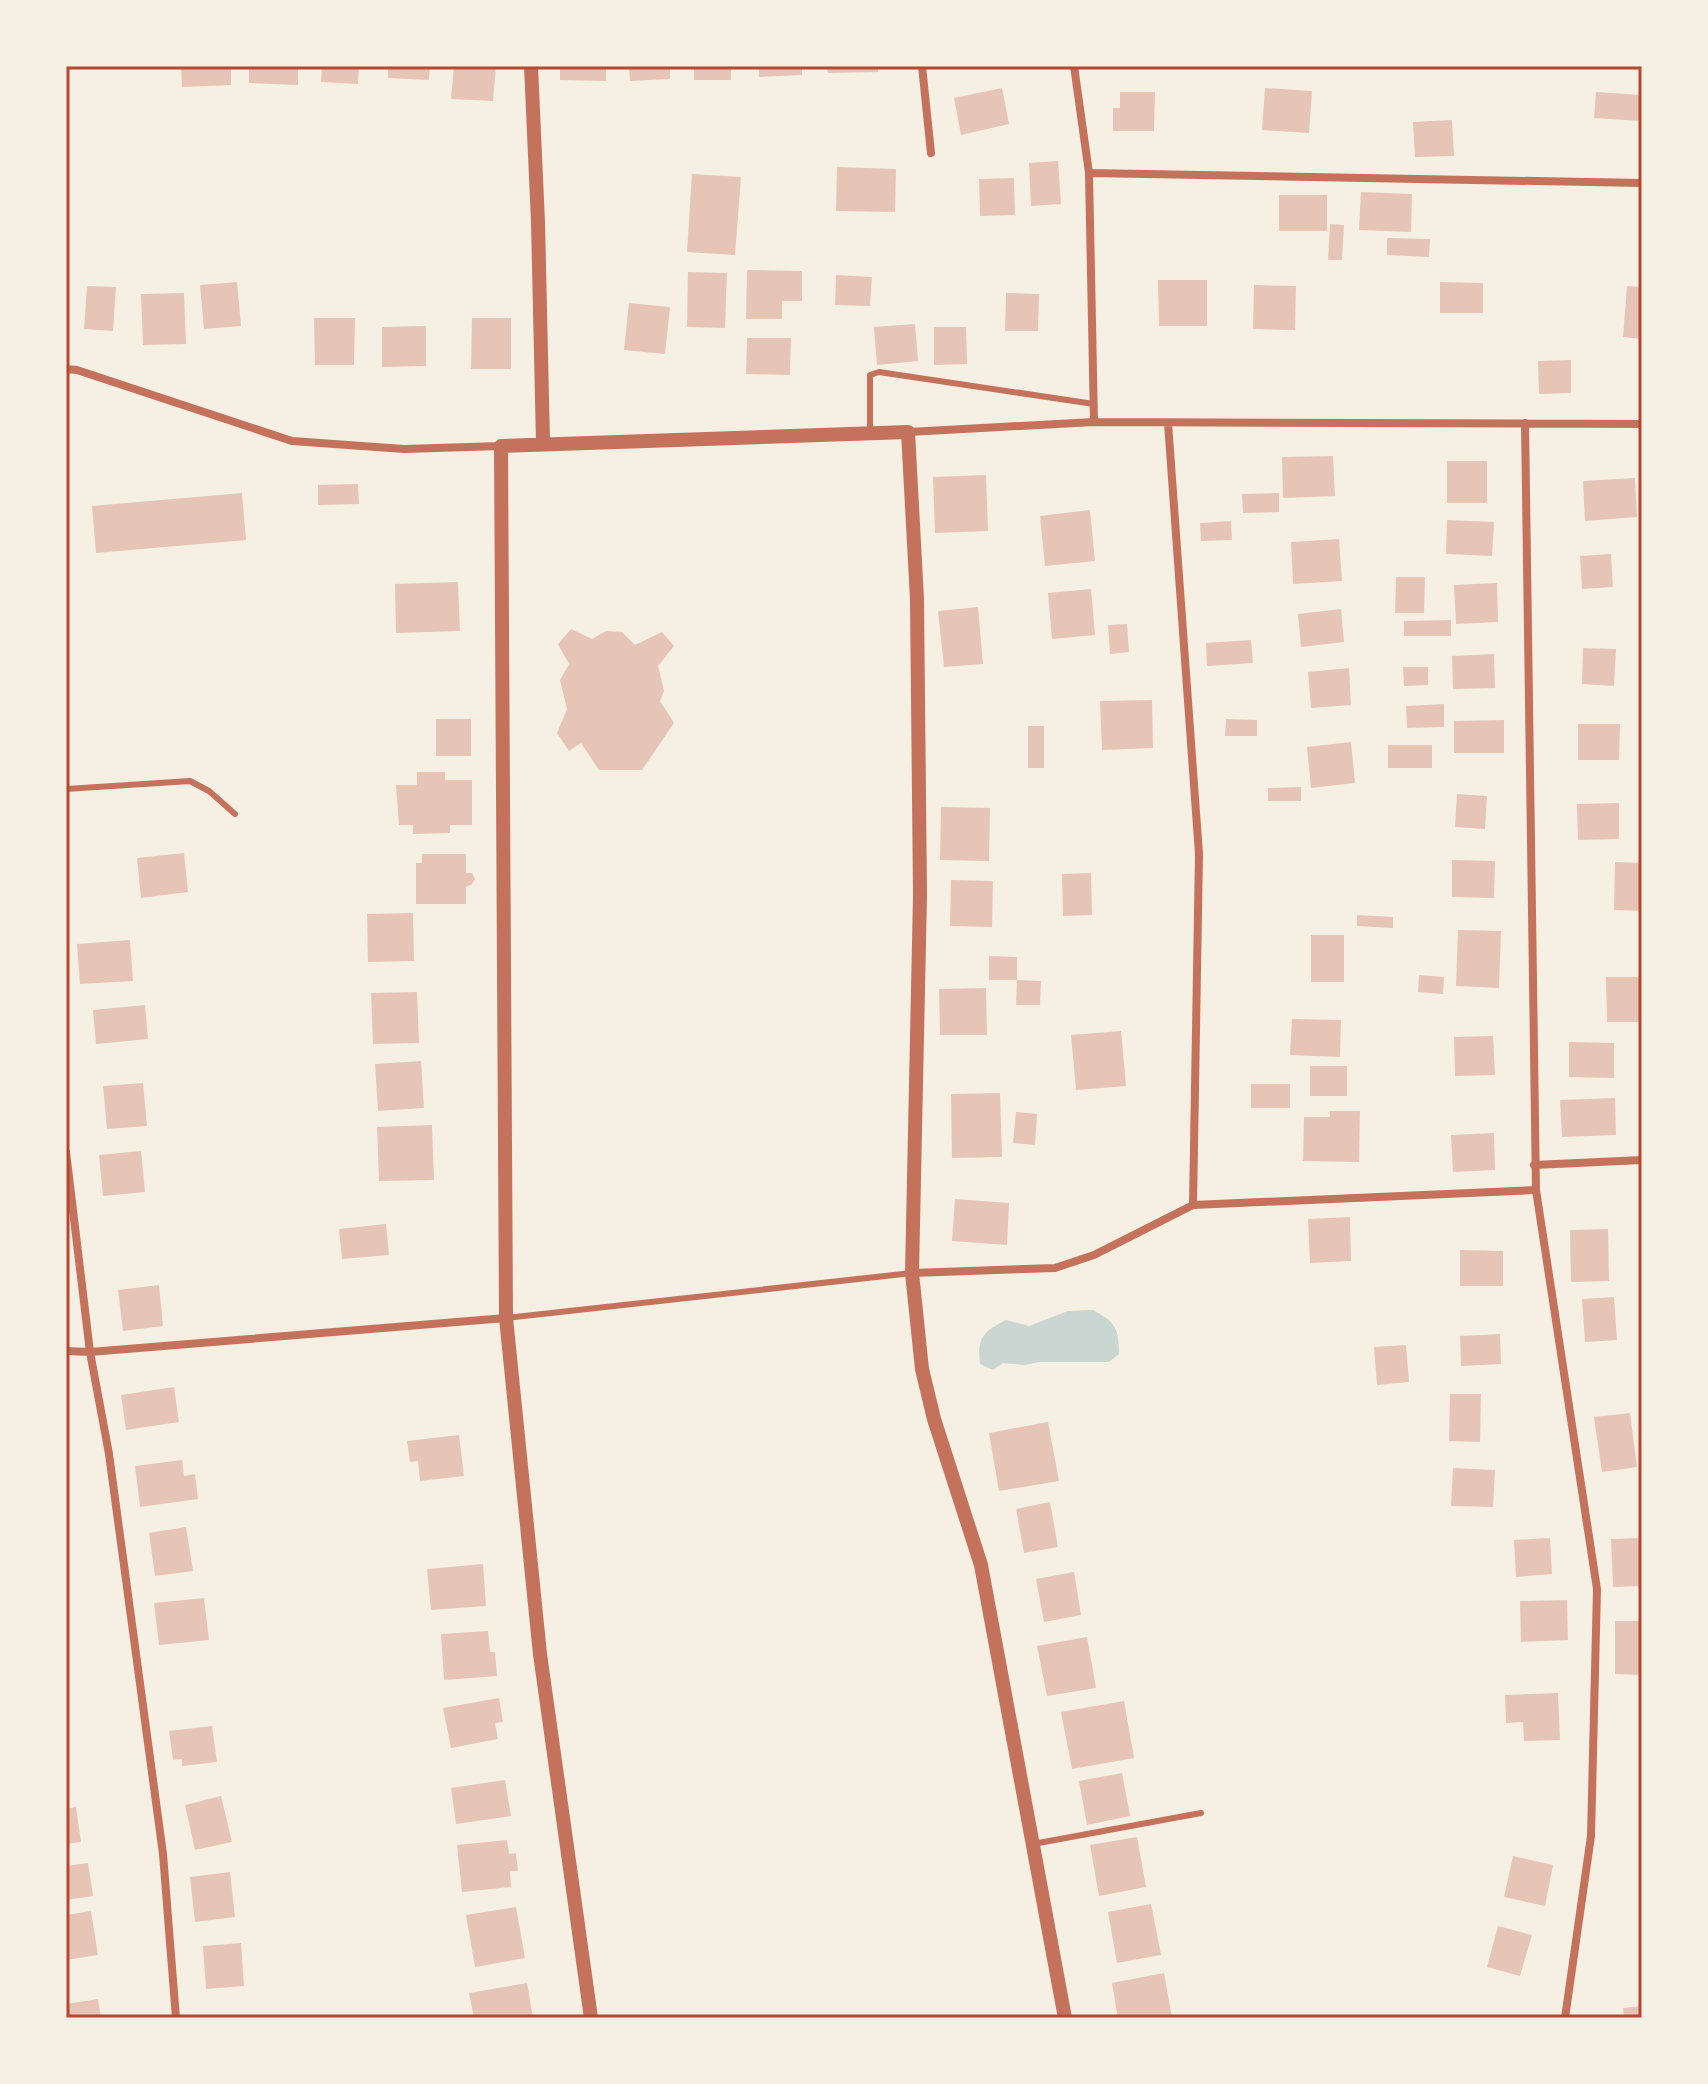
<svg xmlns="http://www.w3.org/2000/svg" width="1708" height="2084" viewBox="0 0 1708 2084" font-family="Helvetica,sans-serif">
	<rect width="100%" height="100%" fill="#f6efe4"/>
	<!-- water -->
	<path fill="#c9d6d2" d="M1093,1310C1115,1322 1119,1328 1119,1354L1109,1362H1040L1024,1365L1003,1363L993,1370L980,1364C977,1337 983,1332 1006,1320L1029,1326L1068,1311Z"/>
	<!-- building -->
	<path fill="#e6c5b7" d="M181,66H231V85L182,87Z
		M249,66H298V85L249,83Z
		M322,66H359L358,84L321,82Z
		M388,66H430L429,80L388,78Z
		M454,66H496L493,101L451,99Z
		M560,66H606V81L560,80Z
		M629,66H670V79L630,81Z
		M694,66H731V80H694Z
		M759,66H802V75L759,77Z
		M827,66H878V72L828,73Z
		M1002,88L1009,124L961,135L954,98Z
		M1265,88L1312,91L1309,133L1262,130Z
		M1120,92H1155L1154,131H1113V108H1120Z
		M1596,92L1642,95V121L1594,118Z
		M1452,120L1454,156L1415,157L1413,122Z
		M1058,161L1061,204L1031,206L1029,163Z
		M837,167L896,169L895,212L836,211Z
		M692,174L741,177L735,255L687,252Z
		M1014,178L1015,215L980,216L979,179Z
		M1361,192L1412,194L1411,232L1359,230Z
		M1279,195H1327V231H1279Z
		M1330,224L1344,225L1342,260H1328Z
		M1387,238L1430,239L1429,257L1387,255Z
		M747,270L802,271V301H782V319H746Z
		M688,272L727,273L725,328L687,327Z
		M836,275L872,277L870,306L835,305Z
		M1158,280H1207V326H1159Z
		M237,282L241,326L204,329L200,285Z
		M1440,282L1483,283V313H1440Z
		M1254,285L1296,286L1295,330L1253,329Z
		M87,286L116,287L113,331L84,329Z
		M1627,286L1642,287V339L1623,337Z
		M184,293L186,344L143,345L141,294Z
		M1006,293L1039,294L1038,331H1005Z
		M629,303L670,307L665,354L624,350Z
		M314,318H355L354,365H315Z
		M472,318H511V369H471Z
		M915,324L918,361L877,365L874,327Z
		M426,326V366L382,367V327Z
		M934,327H966L967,364L934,365Z
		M747,338H791L790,375L746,374Z
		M1571,360V393L1539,394L1538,361Z
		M1333,456L1335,496L1283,498L1282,457Z
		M1447,461H1487V503H1447Z
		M986,475L988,531L935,533L933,477Z
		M1635,478L1637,517L1585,521L1583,481Z
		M358,484L359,504L318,505V485Z
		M242,493L246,540L96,553L92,506Z
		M1279,493V512L1243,513L1242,494Z
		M1090,510L1095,561L1045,566L1040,516Z
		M1447,520L1494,522L1492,556L1446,554Z
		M1231,521L1232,540L1201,541L1200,523Z
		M1339,539L1342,581L1293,584L1291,542Z
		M1611,554L1613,587L1582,589L1580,556Z
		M1396,577H1425L1424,613H1395Z
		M458,582L460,631L396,633L395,584Z
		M1497,583L1498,622L1456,624L1454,585Z
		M1091,589L1095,635L1052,639L1048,593Z
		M978,607L983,664L944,667L938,611Z
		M1341,609L1344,642L1301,647L1298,614Z
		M1451,620V636H1404V621Z
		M1127,624L1129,652L1110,654L1108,625Z
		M571,629L592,639L606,631L622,632L635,645L662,632L674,646L658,666L664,691L660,701L674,723L642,770H599L581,743L569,751L557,733L567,709L560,680L569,664L558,644Z
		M1251,640L1253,663L1207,666L1206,643Z
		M1583,648L1616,649L1614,686L1582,684Z
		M1494,654L1495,688L1453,689L1452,656Z
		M1403,667H1428V685L1404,686Z
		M1349,668L1351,705L1311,708L1308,672Z
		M1152,700L1153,748L1102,750L1100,701Z
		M1444,704V727L1407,728L1406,706Z
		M436,719H471V756H436Z
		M1226,719L1257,720V736H1225Z
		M1504,720V753H1454V721Z
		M1578,724H1620L1619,760H1578Z
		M1028,726H1044V768H1028Z
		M1351,742L1355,783L1311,788L1307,747Z
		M1388,745H1432V768H1388Z
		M417,772H445V780H472V825H450V833L413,834V825H399L396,785H417Z
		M1301,787V801H1268V788Z
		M1457,794L1487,796L1485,829L1455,827Z
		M1619,803V839L1578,840L1577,804Z
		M941,807L990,808L989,861L940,860Z
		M184,853L188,892L141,898L137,858Z
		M422,854H466V873H472L475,879L472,884L466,887V904H416V863H422Z
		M1452,860L1495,861L1494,898L1452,897Z
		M1615,862L1642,863V911L1614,910Z
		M1091,873L1092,915L1063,916L1062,874Z
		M951,880L993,881L992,927L950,926Z
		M413,913L414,961L368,962L367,914Z
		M1357,915L1393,917V928L1357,926Z
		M1458,930L1501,931L1499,988L1456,986Z
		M1311,935H1344V982H1311Z
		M130,940L133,981L80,984L77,944Z
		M989,956L1017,957V980H989Z
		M1419,975L1444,977L1443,994L1418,992Z
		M1606,977H1642V1022H1607Z
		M1017,980L1041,981L1040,1005H1016Z
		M986,988L987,1035H940L939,989Z
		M417,992L419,1043L373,1044L371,993Z
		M145,1005L148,1039L96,1044L93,1010Z
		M1292,1019L1341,1020L1340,1057L1290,1055Z
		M1121,1031L1126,1086L1076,1090L1071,1035Z
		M1493,1036L1495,1075L1455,1076L1454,1037Z
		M1569,1042L1614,1043V1078L1569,1077Z
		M421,1061L424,1108L378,1111L375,1064Z
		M1310,1066H1347V1096H1310Z
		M143,1083L147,1126L107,1129L103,1086Z
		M1251,1084H1290V1108H1251Z
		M1000,1093L1002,1157L952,1158L951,1094Z
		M1615,1098L1616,1135L1562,1137L1560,1100Z
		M1330,1111H1360L1359,1162L1303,1161L1304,1117H1330Z
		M1016,1112L1037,1114L1035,1145L1013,1143Z
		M432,1125L434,1180L379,1181L377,1127Z
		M1494,1133L1495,1170L1453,1172L1451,1135Z
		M141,1151L145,1192L103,1196L99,1155Z
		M955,1199L1009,1203L1007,1245L952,1241Z
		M1350,1217L1351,1261L1310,1263L1308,1219Z
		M386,1224L389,1255L342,1259L339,1229Z
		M1608,1229L1609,1281L1571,1282L1570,1230Z
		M1460,1250L1503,1251V1286H1460Z
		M159,1285L163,1326L123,1331L118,1290Z
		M1614,1297L1617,1340L1585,1342L1582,1299Z
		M1500,1334L1501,1364L1461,1366L1460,1336Z
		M1406,1345L1409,1382L1377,1385L1374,1347Z
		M174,1387L179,1422L126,1430L121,1395Z
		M1450,1394H1481L1480,1442L1449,1441Z
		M1630,1413L1637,1467L1602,1472L1594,1417Z
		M1048,1422L1059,1481L999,1491L989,1433Z
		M459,1435L464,1476L420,1481L418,1461L410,1462L407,1441Z
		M182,1460L184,1476L195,1474L198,1499L140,1507L135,1466Z
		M1453,1468L1495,1470L1493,1507L1451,1506Z
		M1050,1502L1058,1547L1024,1553L1016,1509Z
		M186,1527L193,1571L155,1576L149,1533Z
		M1550,1538L1552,1574L1516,1577L1514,1540Z
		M1642,1538V1586L1613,1587L1611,1539Z
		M483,1564L486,1606L431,1610L427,1569Z
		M1074,1572L1081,1615L1044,1622L1036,1579Z
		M204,1598L209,1640L159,1645L154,1603Z
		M1567,1600L1568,1640L1521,1642L1520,1601Z
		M1615,1621H1642V1675L1615,1674Z
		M488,1631L490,1652H495L497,1676L444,1680L441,1634Z
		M1087,1637L1096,1688L1047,1696L1037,1646Z
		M1558,1693L1560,1740L1524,1741L1523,1722L1506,1723L1505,1695Z
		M499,1698L503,1722L495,1723L498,1739L451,1748L443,1708Z
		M1124,1701L1134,1758L1072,1769L1061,1712Z
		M212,1726L217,1762L182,1766V1759L173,1760L169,1731Z
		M1122,1773L1130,1816L1087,1825L1079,1781Z
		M505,1780L511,1816L456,1824L451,1788Z
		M221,1796L232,1842L195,1850L185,1805Z
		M76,1807L81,1842L66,1844V1809Z
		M1137,1837L1146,1887L1099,1896L1090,1845Z
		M507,1840L509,1854L516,1853L518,1871H510L511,1887L462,1892L457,1845Z
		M1513,1856L1553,1865L1545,1906L1504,1897Z
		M88,1863L93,1896L66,1900V1866Z
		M230,1872L235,1917L195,1922L190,1877Z
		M1151,1904L1161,1955L1117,1963L1108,1912Z
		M516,1907L525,1958L475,1967L466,1915Z
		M91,1911L98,1955L66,1960V1915Z
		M1498,1926L1532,1935L1520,1976L1487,1967Z
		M241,1943L244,1986L206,1989L203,1946Z
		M1164,1973L1172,2018H1118L1112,1983Z
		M527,1983L533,2018H474L469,1993Z
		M98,1999L101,2018H66V2004Z
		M1642,2006V2018H1624L1623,2008Z"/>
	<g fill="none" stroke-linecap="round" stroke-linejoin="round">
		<!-- service -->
		<path stroke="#c5725c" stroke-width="6" d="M870,432V375L879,372L1094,404
			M66,789L190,781L209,791L235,814
			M506,1318L912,1273
			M1033,1844L1201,1813"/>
		<!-- minor -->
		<path stroke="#c5725c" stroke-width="8" d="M922,66L931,153
			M1074,66L1089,173L1094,422
			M1089,173L1642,183
			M66,369L77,370L292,441L404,449L501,446
			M1168,423L1199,854L1193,1205
			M1525,423L1536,1190L1597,1589L1591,1836L1565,2018
			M908,432L1094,422L1642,424
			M66,1152L90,1352L109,1454L163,1854L176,2018
			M1534,1165L1642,1160
			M912,1273L1055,1268L1094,1255L1193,1205L1536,1190
			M66,1351L90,1352L506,1318"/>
		<!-- tertiary -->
		<path stroke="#c5725c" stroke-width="14" d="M531,66L538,222L543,442
			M591,2018L540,1654L506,1318L501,446L908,432L917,599L920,895L912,1273L922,1369L934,1419L981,1565L1065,2018"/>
	</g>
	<!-- border -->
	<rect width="1708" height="2084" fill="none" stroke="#f6efe4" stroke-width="136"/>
	<rect x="68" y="68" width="1572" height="1948" fill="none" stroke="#b5482f" stroke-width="3"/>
</svg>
